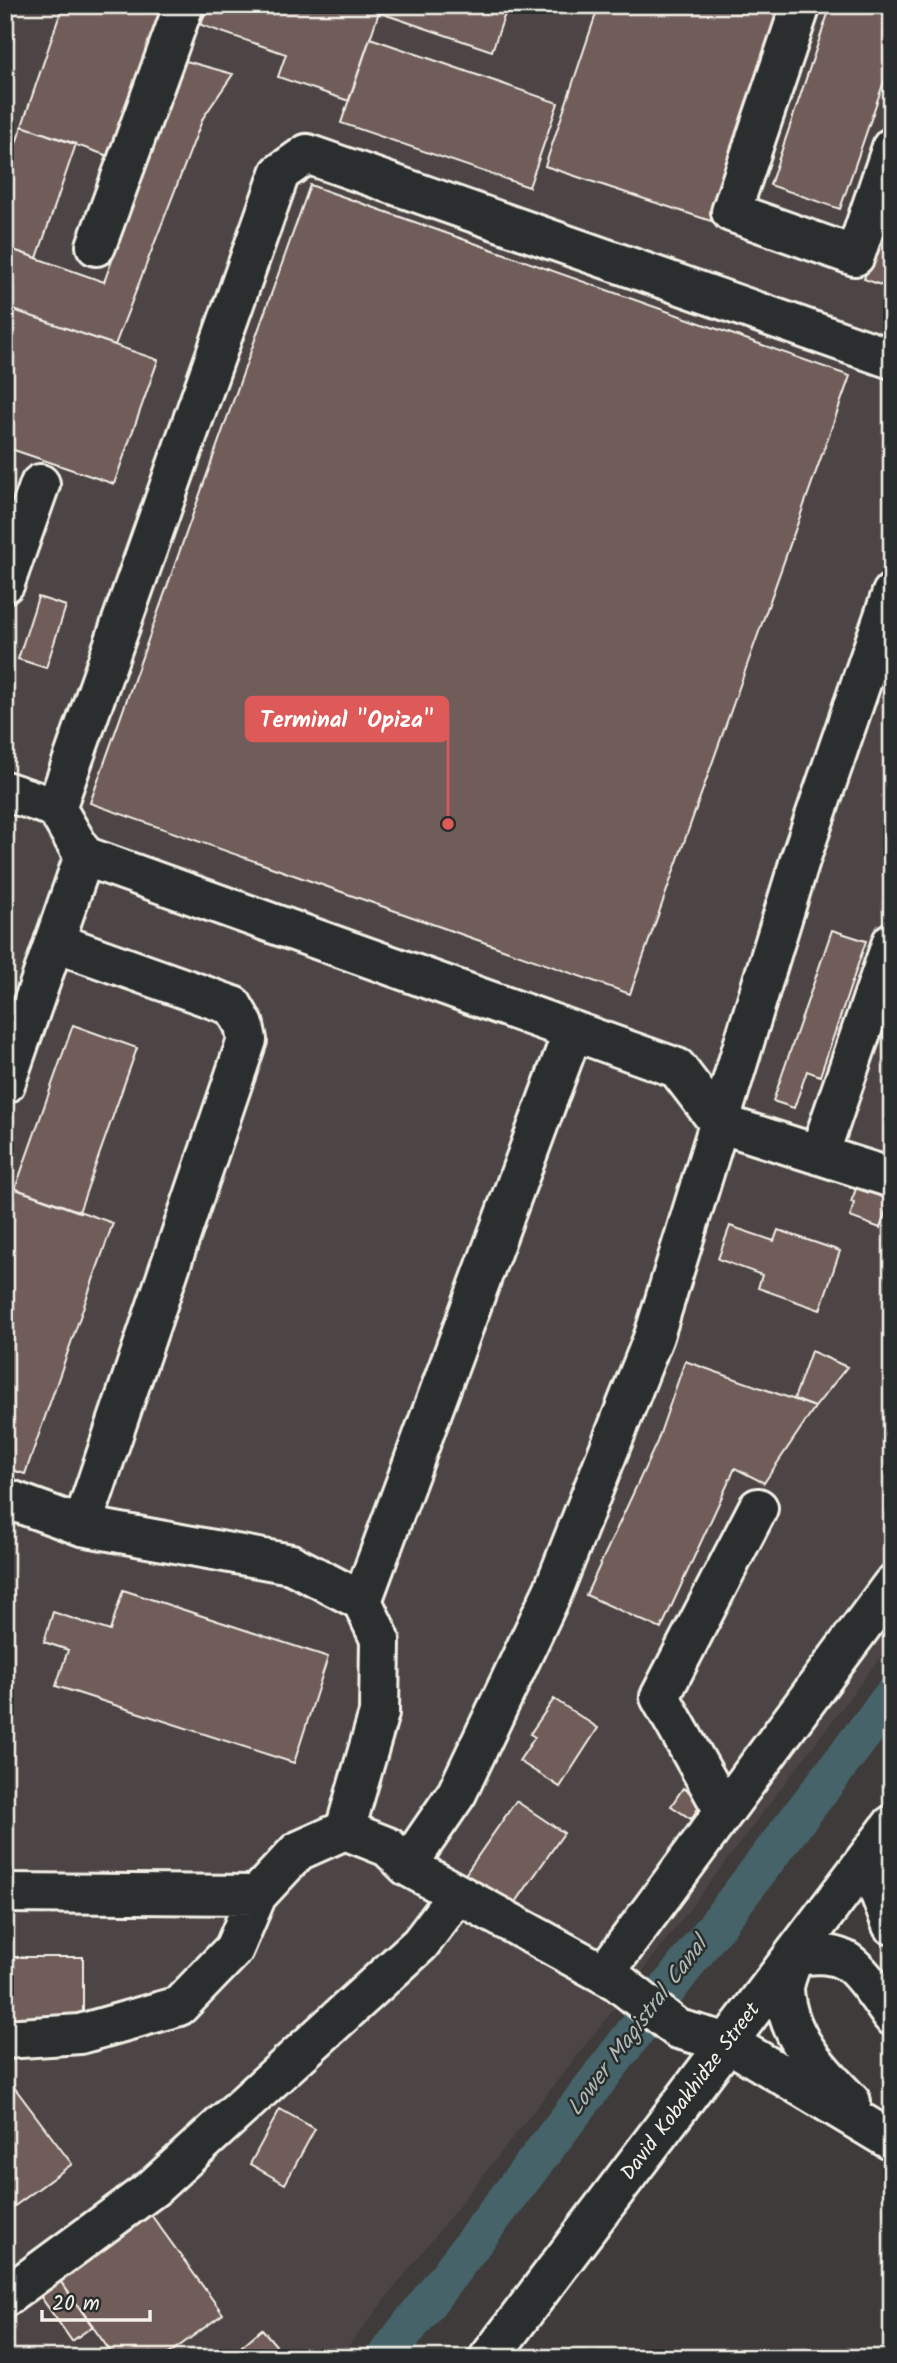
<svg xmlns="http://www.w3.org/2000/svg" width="897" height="2363" viewBox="0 0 897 2363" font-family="Kalam,sans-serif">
	<rect width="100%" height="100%" fill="#3f3b3b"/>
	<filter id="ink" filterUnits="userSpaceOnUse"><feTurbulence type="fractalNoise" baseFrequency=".0143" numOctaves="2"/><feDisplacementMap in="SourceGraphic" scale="14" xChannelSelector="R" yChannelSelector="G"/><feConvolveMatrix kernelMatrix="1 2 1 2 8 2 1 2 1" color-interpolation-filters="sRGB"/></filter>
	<g filter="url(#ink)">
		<!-- built -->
		<path fill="#4d4544" d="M5,5H892V1642L610,2014L339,2358H5Z"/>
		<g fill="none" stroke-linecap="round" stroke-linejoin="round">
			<!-- canal -->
			<path stroke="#456467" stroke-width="38" d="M385,2358L892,1696"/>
		</g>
		<!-- building -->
		<path fill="#6f5d5a" stroke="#f4f1e8" stroke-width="2" d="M63,5H163L111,157L22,126Z
			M208,5H367L366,8L379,12L349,101L278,77L286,54L201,25Z
			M367,5H508L492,51L366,8Z
			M599,5H783L711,221L545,166Z
			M831,5H876L892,11V58L840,209L770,185Z
			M370,38L558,103L529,187L341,123Z
			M186,61L233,74L203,118L115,345L5,307V247L104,282Z
			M22,126L76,144L37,258L5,247V175Z
			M310,185L850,376L630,994L90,803Z
			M892,197V289L864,279Z
			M5,307L158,360L114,484L5,447Z
			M38,597L66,606L46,668L18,659Z
			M832,930L866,941L820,1076L807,1071L794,1108L773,1101Z
			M73,1025L137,1048L79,1212L15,1189Z
			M861,1176L892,1194L880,1228L850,1217L854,1203L851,1202Z
			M5,1185L113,1223L25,1474L5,1468Z
			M730,1226L774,1241L778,1230L840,1251L820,1310L758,1288L762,1275L718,1259Z
			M811,1351L847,1367L815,1407L794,1399Z
			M685,1361L815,1407L764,1483L735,1468L661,1629L586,1595L657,1442Z
			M123,1590L328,1657L294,1763L56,1686L68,1650L44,1642L53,1612L110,1631Z
			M554,1699L598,1728L560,1787L519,1761L535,1737L530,1734Z
			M683,1788L703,1801L691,1819L671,1806Z
			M516,1801L564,1833L509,1912L462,1879Z
			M5,1957H83V2025H5Z
			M5,2075L72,2164L5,2213Z
			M280,2109L315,2129L285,2184L250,2164Z
			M149,2212L223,2314L163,2358H115L58,2278Z
			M58,2278L93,2326L72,2341L38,2293Z
			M262,2329L279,2349L269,2358H228Z"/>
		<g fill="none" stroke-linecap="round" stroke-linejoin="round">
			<!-- minor casing -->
			<g stroke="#f4f1e8" stroke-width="44">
				<path id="minor" d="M801,5L731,212L855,256L892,147
					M96,246L184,5
					M5,583L40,484
					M5,791L56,808L84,856L5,1084
					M56,808L280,173L307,154L892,359
					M84,856L677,1068L719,1123L892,1178
					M54,942L233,1006L244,1025L247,1040L82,1526
					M819,1155L892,942
					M5,1498L82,1526L291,1564L362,1601L380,1639L379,1713L345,1830
					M362,1601L573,1031
					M724,1811L660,1697L758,1508
					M867,1860L892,1925
					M407,1866L457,1793L553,1591L654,1336L800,860L892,593
					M5,1893L257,1895
					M794,1957C811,1954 828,1952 844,1960C858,1966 883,2003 892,2016
					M793,1959C790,1968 784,1981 784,1990C787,2037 820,2071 851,2102
					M604,1974L892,1585
					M5,2039L80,2034L179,2006L234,1949L257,1895L298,1851L345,1830L388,1847L407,1866L617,1981L678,2029L729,2043L892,2141
					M5,2297L153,2188L420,1944L458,1894
					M489,2358L892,1825"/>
			</g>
			<!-- minor -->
			<use href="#minor" stroke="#2a2d2e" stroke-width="38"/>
		</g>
	</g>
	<g text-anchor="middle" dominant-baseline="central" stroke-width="5" stroke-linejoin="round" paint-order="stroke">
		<!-- street labels -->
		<g font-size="21" fill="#f4f1e8" stroke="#2a2d2e">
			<text transform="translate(691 2092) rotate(-53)">David Kobakhidze Street</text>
		</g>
		<!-- water labels -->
		<g font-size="23" font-style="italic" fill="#aeb9b4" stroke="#2a2d2e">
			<text transform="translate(638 2027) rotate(-53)">Lower Magistral Canal</text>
		</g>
	</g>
	<!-- callouts -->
	<path fill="none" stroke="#de5a58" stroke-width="2.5" d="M448 824L448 719"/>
	<circle fill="#de5a58" stroke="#2a2d2e" stroke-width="2.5" cx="448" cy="824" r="7"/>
	<rect fill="#de5a58" stroke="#de5a58" stroke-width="2.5" x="246" y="697" width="202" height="44" rx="7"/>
	<g font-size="23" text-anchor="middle" font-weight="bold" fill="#fff">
		<text x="347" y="727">Terminal "Opiza"</text>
	</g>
	<!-- margin -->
	<rect width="897" height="2363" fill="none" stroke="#2a2d2e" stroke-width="28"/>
	<rect x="14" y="14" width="869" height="2335" fill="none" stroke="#f4f1e8" stroke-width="2.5" filter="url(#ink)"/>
	<!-- scale -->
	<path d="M42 2310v10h108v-10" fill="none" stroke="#f4f1e8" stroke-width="3.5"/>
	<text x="52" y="2310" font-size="21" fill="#f4f1e8" stroke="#2a2d2e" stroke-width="5" paint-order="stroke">20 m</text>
</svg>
